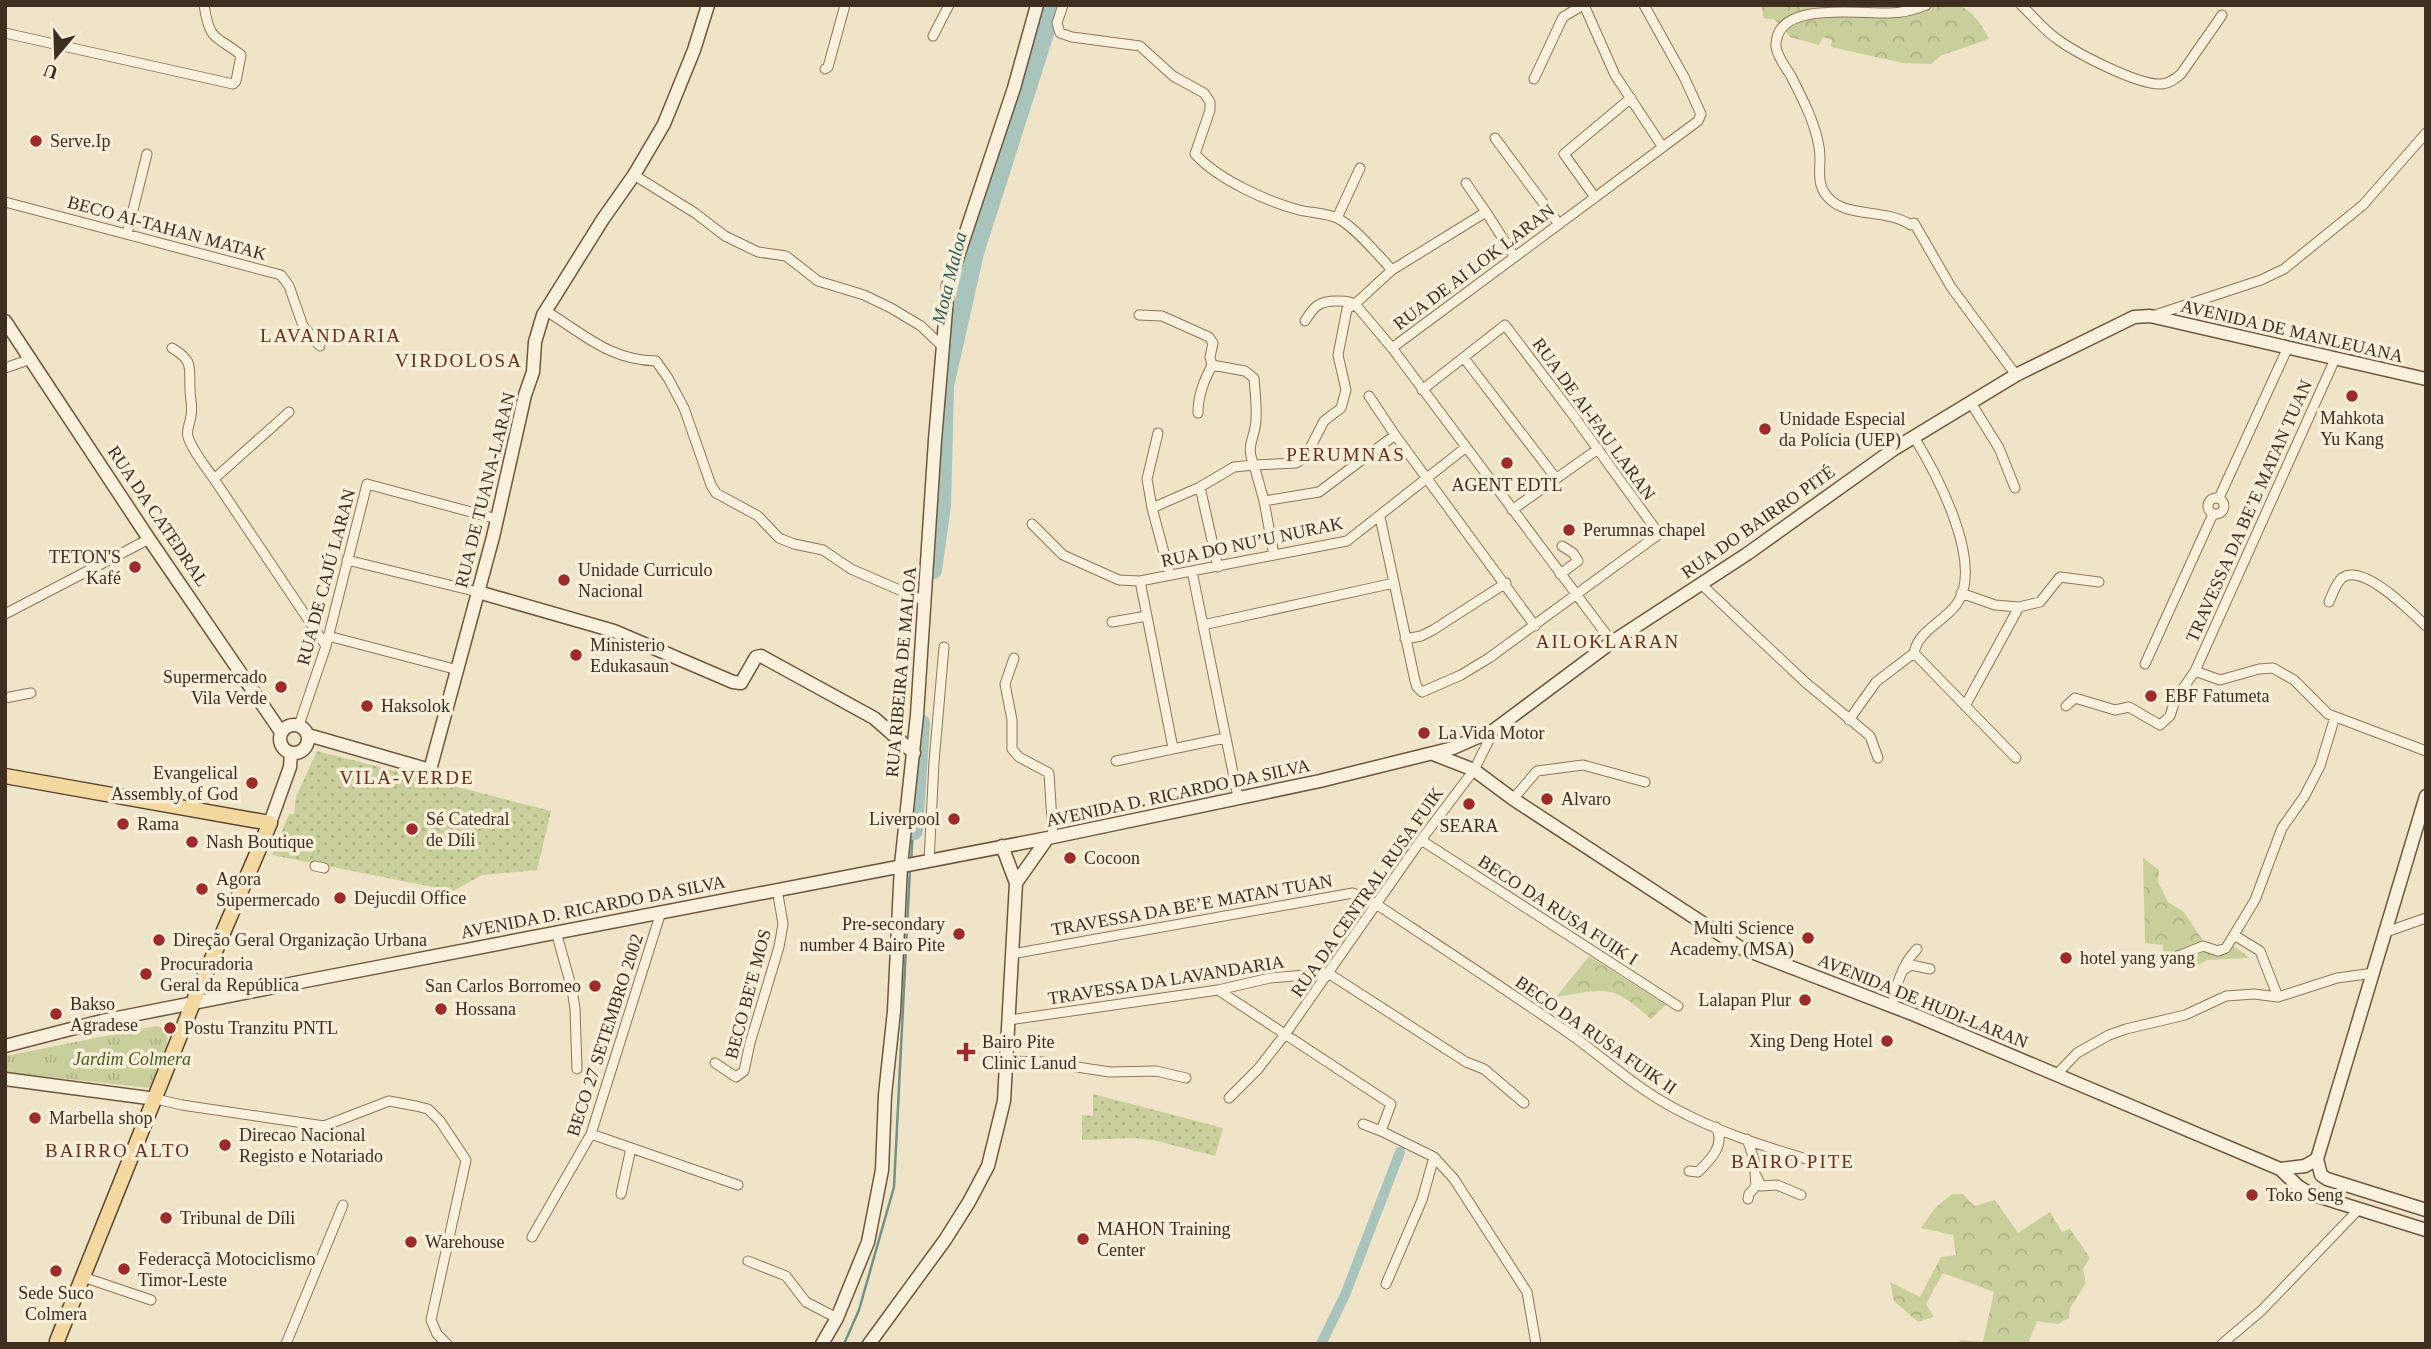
<svg xmlns="http://www.w3.org/2000/svg" width="2431" height="1349" viewBox="0 0 2431 1349" font-family="'Times New Roman',serif">
	<defs>
		<pattern id="grass-dots" width="8" height="8" patternUnits="userSpaceOnUse" patternTransform="scale(1.75)"><rect width="8" height="8" fill="#c9cf9b"/><path d="M2 2h.1M6 6h.1" fill="none" stroke="#aeb285" stroke-width="1.8" stroke-linecap="round"/></pattern>
		<pattern id="forest-crowns" width="20" height="18" patternUnits="userSpaceOnUse" patternTransform="scale(1.75)"><rect width="20" height="18" fill="#c9cf9b"/><path d="M2 6a3 3 0 1 1 6 0M12 15a3 3 0 1 1 6 0" fill="none" stroke="#aeb285"/></pattern>
		<pattern id="park-tufts" width="24" height="20" patternUnits="userSpaceOnUse" patternTransform="scale(1.75)"><rect width="24" height="20" fill="#c9cf9b"/><path d="M3 7l-1-3M5 7V3M7 7l1-3M15 17l-1-3M17 17v-4M19 17l1-3" fill="none" stroke="#aeb285"/></pattern>
	</defs>
	<rect width="100%" height="100%" fill="#f0e4c8"/>
	<!-- grass -->
	<path fill="url(#grass-dots)" d="M317,751L551,811L537,870L482,875L453,891L272,855L289,814H294L296,797Z
		M1093,1094L1223,1128L1215,1156L1153,1140L1133,1138L1082,1140V1115L1093,1116Z"/>
	<!-- forest -->
	<path fill="url(#forest-crowns)" d="M1761,5H1958C1973,11 1982,25 1989,39L1940,56L1931,64L1903,63L1831,47L1832,40L1823,37L1819,45L1790,37L1775,20L1764,18Z
		M2143,858L2159,870L2158,882L2168,902L2184,912L2209,950L2229,943L2250,958L2207,960L2198,965L2162,960L2163,945L2145,943Z
		M1589,956L1666,1005L1651,1019C1611,983 1606,989 1556,997Z
		M1952,1194H1963L1974,1206L1995,1200L2018,1233L2050,1212L2062,1232L2070,1229L2090,1258L2083,1269L2086,1283L2070,1308L2069,1318L2058,1324L2037,1321L2028,1344H1957L1961,1340L1983,1342L1994,1292L1943,1273L1926,1304L1934,1317L1918,1322L1894,1301L1890,1282L1920,1297L1941,1257L1956,1255L1953,1235L1921,1228L1935,1208Z"/>
	<!-- park -->
	<path fill="url(#park-tufts)" d="M156,1026C181,1030 158,1077 149,1088L5,1072V1056Z"/>
	<g fill="none" stroke-linecap="round" stroke-linejoin="round">
		<!-- stream -->
		<path stroke="#6f938a" stroke-width="2.5" d="M950,328L1044,5
			M911,862L916,781
			M844,1344L859,1310L894,1187L910,868"/>
		<!-- canal -->
		<path stroke="#a9c4bc" stroke-width="10" d="M1321,1344L1345,1295L1400,1152"/>
		<!-- river -->
		<path stroke="#a9c4bc" stroke-width="18" d="M933,570L942,506L945,386L975,253L1054,5
			M914,831L921,723"/>
		<!-- street casing -->
		<g stroke="#8d765c" stroke-width="11">
			<path id="street" d="M1063,5L1057,23L1060,33L1072,37L1140,46L1173,76L1204,93L1210,102V110L1195,154C1219,180 1266,201 1299,210C1311,213 1326,213 1337,218C1354,226 1379,256 1392,270
				M1584,5L1615,75L1662,146
				M1926,5C1914,10 1902,13 1889,13C1858,14 1774,0 1776,47C1778,58 1785,66 1791,76C1802,98 1815,122 1819,147C1823,166 1812,186 1833,202C1853,217 1886,209 1911,225L1914,223L1951,287L2016,375
				M2021,5C2033,16 2044,30 2057,39C2076,53 2139,86 2162,84C2170,83 2175,79 2181,74L2222,15
				M5,33L233,84L236,81L241,55C215,34 210,43 204,5
				M933,36L949,5
				M825,69L828,67L845,5
				M1534,79L1563,17L1583,5
				M1495,138L1558,223
				M634,175L695,213L725,236L758,252L786,256L818,281L864,295L891,308L921,326L942,346
				M1466,183L1486,212
				M1594,196L1564,154L1631,98
				M5,202L281,275L289,286L303,326L320,346
				M1337,218L1360,168
				M127,234L147,154
				M1514,256L1486,212L1392,270L1355,304L1392,348L1612,642
				M546,311C584,334 609,360 656,361L668,378L684,408L711,485L716,493L758,516L779,538L794,544L823,550L851,569L925,601
				M1139,315L1162,316L1209,337L1213,343L1210,357L1212,365
				M2152,316L2261,280L2284,269L2363,205L2426,133
				M1305,321C1314,306 1319,301 1337,301C1345,301 1348,301 1355,304
				M172,348C194,361 189,367 190,389C190,400 193,404 191,416C190,423 186,430 188,437C193,452 206,467 214,479L289,412
				M1392,348L1698,121L1701,114L1684,77L1644,5
				M1464,358L1555,477
				M2335,359L2195,671L2220,680L2259,669L2273,668L2294,680L2328,714L2426,751
				M5,368L31,359
				M1369,396L1395,435
				M1971,403L1999,448L2015,488
				M1198,413C1198,395 1204,381 1212,365L1245,371L1254,378C1255,392 1257,406 1256,420C1255,439 1245,445 1254,465L1296,463L1306,456L1324,421L1341,408L1346,390L1338,355L1347,309L1355,304
				M1914,437C1936,473 1986,565 1956,605C1943,622 1918,631 1914,653L2016,758
				M214,479L326,646
				M1200,487L1218,567
				M2208 506a8 8 0 1 1 16 0a8 8 0 1 1-16 0Z
				M2219,498L2288,347
				M1152,508L1147,479L1158,433
				M1512,510L1598,449
				M1380,517L1415,681L1417,687L1422,692L1461,675L1489,658L1659,534L1573,415L1505,325L1422,390
				M1032,524L1063,555L1119,580L1140,581L1347,541L1465,448
				M1274,555L1264,501L1319,492L1395,435L1535,626
				M347,560L478,592
				M1192,571L1238,797
				M1560,574L1578,561L1573,553L1562,546
				M1170,575L1152,508L1200,487L1234,467L1254,465L1264,501
				M1140,581L1173,748
				M1701,584L1805,682L1870,736L1878,758
				M1961,593L1995,605L2019,607L2040,602L2060,577L2099,582
				M2329,602C2332,595 2336,583 2342,578C2363,562 2412,613 2426,626
				M5,614L149,539
				M1112,622L1147,616
				M1203,625L1394,583
				M328,636L458,670
				M1405,639L1421,636L1433,630L1506,583
				M1014,658L1005,684L1012,720V749L1019,757L1049,773L1053,837
				M2145,664L2213,514
				M5,698L31,693
				M1965,706L2019,607
				M2066,706L2075,698L2115,710L2129,707L2160,725L2170,716L2175,700L2195,671
				M1849,720L1876,682L1914,653
				M299,725L326,646L367,484L497,519
				M1116,761L1225,738
				M1513,799L1537,771L1583,765L1645,782
				M1421,840L1678,1006
				M929,861L934,762L944,647
				M315,866L324,868
				M556,932L572,989L575,1009L577,1069
				M2386,932L2426,918
				M2234,935L2260,951L2278,997
				M1012,954L1353,893L1376,904C1441,947 1507,990 1570,1034C1605,1059 1636,1088 1674,1108C1717,1132 1766,1147 1813,1161
				M2178,956L2203,946L2218,951L2226,948L2255,900L2282,828L2304,797L2320,766L2335,717
				M1905,969L1911,965L1930,969
				M1218,990L1391,1104L1381,1131L1434,1157L1454,1179L1527,1292L1536,1344
				M1892,1007C1895,987 1903,963 1917,949
				M1009,1020L1218,990L1270,978L1328,973L1466,1062L1484,1069L1524,1103
				M1007,1061L1044,1062L1110,1072L1156,1071L1186,1078
				M715,1063L736,1077L744,1071L750,1043L779,947L783,924L777,889
				M2057,1074L2077,1053L2109,1035L2126,1029L2185,1015L2226,996L2254,994L2278,997L2337,978L2374,973
				M1229,1098L1258,1069L1286,1033L1421,840L1474,770L1494,730
				M156,1099L182,1105L324,1126L389,1101L416,1106L428,1109L440,1121L466,1160L431,1320L437,1334L447,1344
				M1363,1124L1381,1131
				M591,1134L738,1185
				M1747,1139L1754,1159L1756,1186L1749,1194L1748,1199
				M1689,1171L1698,1172C1710,1160 1726,1145 1716,1127
				M1757,1177L1761,1186L1777,1185L1801,1195
				M621,1194L631,1148
				M532,1237L591,1134L661,912
				M748,1261L786,1276L806,1302L837,1318
				M83,1277L151,1300
				M1386,1284L1422,1200L1434,1157
				M286,1344L343,1205
				M2222,1344L2262,1310L2358,1210"/>
		</g>
		<!-- secondary casing -->
		<g stroke="#6f573f" stroke-width="15">
			<path id="secondary" d="M5,321L149,539L281,732
				M478,592L614,631L733,682L741,683L756,657L761,656L874,718L914,753
				M280 739a14 14 0 1 1 28 0a14 14 0 1 1-28 0Z
				M308,735L430,770L493,537L525,395L533,372L535,342L543,315L603,219L634,175L664,124L694,50L708,5
				M1433,754L1474,770L1513,799L1741,948L1915,1015L2280,1169L2299,1187L2311,1194L2426,1230
				M2426,796L2317,1159L2321,1175L2327,1179L2426,1210
				M270,823L290,767L291,753
				M1002,846L1016,883
				M5,1046L102,1021L305,981L1053,837L1320,781L1453,748L1494,730L1612,642L1747,554L1894,449L2016,375L2134,317L2150,316L2426,379
				M5,1079L156,1099
				M2280,1169L2305,1166L2317,1159
				M822,1344L837,1318L868,1242L882,1170L885,1095L894,1011L901,865L917,715L935,440L948,286L1014,88L1037,5
				M869,1344L945,1240L969,1202L988,1166L1004,1101L1016,883L1047,839"/>
		</g>
		<!-- primary casing -->
		<g stroke="#5b4430" stroke-width="17">
			<path id="primary" d="M5,776L270,823L193,1003L57,1341"/>
		</g>
		<!-- street -->
		<use href="#street" stroke="#faf1dc" stroke-width="9"/>
		<!-- secondary -->
		<use href="#secondary" stroke="#faf1dc" stroke-width="12"/>
		<!-- primary -->
		<use href="#primary" stroke="#f3d9a0" stroke-width="14"/>
	</g>
	<!-- markers -->
	<g fill="#9e2a2b" stroke="#f7eed8" stroke-width="2.5">
		<circle cx="36" cy="141" r="7"/>
		<circle cx="2352" cy="396" r="7"/>
		<circle cx="1765" cy="429" r="7"/>
		<circle cx="1507" cy="463" r="7"/>
		<circle cx="1569" cy="530" r="7"/>
		<circle cx="135" cy="567" r="7"/>
		<circle cx="564" cy="580" r="7"/>
		<circle cx="576" cy="655" r="7"/>
		<circle cx="281" cy="687" r="7"/>
		<circle cx="2151" cy="696" r="7"/>
		<circle cx="367" cy="706" r="7"/>
		<circle cx="1424" cy="733" r="7"/>
		<circle cx="252" cy="783" r="7"/>
		<circle cx="1547" cy="799" r="7"/>
		<circle cx="1469" cy="804" r="7"/>
		<circle cx="954" cy="819" r="7"/>
		<circle cx="123" cy="824" r="7"/>
		<circle cx="412" cy="829" r="7"/>
		<circle cx="192" cy="842" r="7"/>
		<circle cx="1070" cy="858" r="7"/>
		<circle cx="202" cy="889" r="7"/>
		<circle cx="340" cy="898" r="7"/>
		<circle cx="959" cy="934" r="7"/>
		<circle cx="1808" cy="938" r="7"/>
		<circle cx="159" cy="940" r="7"/>
		<circle cx="2066" cy="958" r="7"/>
		<circle cx="146" cy="974" r="7"/>
		<circle cx="595" cy="986" r="7"/>
		<circle cx="1805" cy="1000" r="7"/>
		<circle cx="441" cy="1009" r="7"/>
		<circle cx="56" cy="1014" r="7"/>
		<circle cx="170" cy="1028" r="7"/>
		<circle cx="1887" cy="1041" r="7"/>
		<path d="M962.5 1041.5h7v7h7v7h-7v7h-7v-7h-7v-7h7z"/>
		<circle cx="35" cy="1118" r="7"/>
		<circle cx="225" cy="1145" r="7"/>
		<circle cx="2252" cy="1195" r="7"/>
		<circle cx="166" cy="1218" r="7"/>
		<circle cx="1083" cy="1239" r="7"/>
		<circle cx="411" cy="1242" r="7"/>
		<circle cx="124" cy="1269" r="7"/>
		<circle cx="56" cy="1271" r="7"/>
	</g>
	<g text-anchor="middle" dominant-baseline="central" stroke-width="7" stroke-linejoin="round" paint-order="stroke">
		<!-- poi labels -->
		<g font-size="18" fill="#3d2e20" stroke="#f7eed8" text-anchor="start">
			<text x="50" y="141">Serve.Ip</text>
			<text x="2352" y="418" text-anchor="middle">Mahkota<tspan x="2352" dy="21">Yu Kang</tspan></text>
			<text x="1779" y="419">Unidade Especial<tspan x="1779" dy="21">da Polícia (UEP)</tspan></text>
			<text x="1507" y="485" text-anchor="middle">AGENT EDTL</text>
			<text x="1583" y="530">Perumnas chapel</text>
			<text x="121" y="557" text-anchor="end">TETON'S<tspan x="121" dy="21">Kafé</tspan></text>
			<text x="578" y="570">Unidade Curriculo<tspan x="578" dy="21">Nacional</tspan></text>
			<text x="590" y="645">Ministerio<tspan x="590" dy="21">Edukasaun</tspan></text>
			<text x="267" y="677" text-anchor="end">Supermercado<tspan x="267" dy="21">Vila Verde</tspan></text>
			<text x="2165" y="696">EBF Fatumeta</text>
			<text x="381" y="706">Haksolok</text>
			<text x="1438" y="733">La Vida Motor</text>
			<text x="238" y="773" text-anchor="end">Evangelical<tspan x="238" dy="21">Assembly of God</tspan></text>
			<text x="1561" y="799">Alvaro</text>
			<text x="426" y="819">Sé Catedral<tspan x="426" dy="21">de Díli</tspan></text>
			<text x="940" y="819" text-anchor="end">Liverpool</text>
			<text x="137" y="824">Rama</text>
			<text x="1469" y="826" text-anchor="middle">SEARA</text>
			<text x="206" y="842">Nash Boutique</text>
			<text x="1084" y="858">Cocoon</text>
			<text x="216" y="879">Agora<tspan x="216" dy="21">Supermercado</tspan></text>
			<text x="354" y="898">Dejucdil Office</text>
			<text x="945" y="924" text-anchor="end">Pre-secondary<tspan x="945" dy="21">number 4 Bairo Pite</tspan></text>
			<text x="1794" y="928" text-anchor="end">Multi Science<tspan x="1794" dy="21">Academy (MSA)</tspan></text>
			<text x="173" y="940">Direção Geral Organização Urbana</text>
			<text x="2080" y="958">hotel yang yang</text>
			<text x="160" y="964">Procuradoria<tspan x="160" dy="21">Geral da República</tspan></text>
			<text x="581" y="986" text-anchor="end">San Carlos Borromeo</text>
			<text x="1791" y="1000" text-anchor="end">Lalapan Plur</text>
			<text x="70" y="1004">Bakso<tspan x="70" dy="21">Agradese</tspan></text>
			<text x="455" y="1009">Hossana</text>
			<text x="184" y="1028">Postu Tranzitu PNTL</text>
			<text x="1873" y="1041" text-anchor="end">Xing Deng Hotel</text>
			<text x="982" y="1042">Bairo Pite<tspan x="982" dy="21">Clinic Lanud</tspan></text>
			<text x="49" y="1118">Marbella shop</text>
			<text x="239" y="1135">Direcao Nacional<tspan x="239" dy="21">Registo e Notariado</tspan></text>
			<text x="2266" y="1195">Toko Seng</text>
			<text x="180" y="1218">Tribunal de Díli</text>
			<text x="1097" y="1229">MAHON Training<tspan x="1097" dy="21">Center</tspan></text>
			<text x="425" y="1242">Warehouse</text>
			<text x="138" y="1259">Federacçã Motociclismo<tspan x="138" dy="21">Timor-Leste</tspan></text>
			<text x="56" y="1293" text-anchor="middle">Sede Suco<tspan x="56" dy="21">Colmera</tspan></text>
		</g>
		<!-- street labels -->
		<g font-size="18" fill="#3d2e20" stroke="#f7eed8">
			<text transform="translate(167 228) rotate(15)">BECO AI-TAHAN MATAK</text>
			<text transform="translate(1474 267) rotate(-37)">RUA DE AI LOK LARAN</text>
			<text transform="translate(2292 331) rotate(13)">AVENIDA DE MANLEUANA</text>
			<text transform="translate(1594 419) rotate(54)">RUA DE AI-FAU LARAN</text>
			<text transform="translate(485 490) rotate(-76)">RUA DE TUANA-LARAN</text>
			<text transform="translate(2249 511) rotate(-66)">TRAVESSA DA BE’E MATAN TUAN</text>
			<text transform="translate(158 516) rotate(56)">RUA DA CATEDRAL</text>
			<text transform="translate(1758 522) rotate(-35)">RUA DO BAIRRO PITÉ</text>
			<text transform="translate(1252 542) rotate(-12)">RUA DO NU’U NURAK</text>
			<text transform="translate(326 577) rotate(-75)">RUA DE CAJÚ LARAN</text>
			<text transform="translate(901 672) rotate(-85)">RUA RIBEIRA DE MALOA</text>
			<text transform="translate(1178 793) rotate(-12)">AVENIDA D. RICARDO DA SILVA</text>
			<text transform="translate(1367 892) rotate(-55)">RUA DA CENTRAL RUSA FUIK</text>
			<text transform="translate(1192 905) rotate(-10)">TRAVESSA DA BE’E MATAN TUAN</text>
			<text transform="translate(593 907) rotate(-11)">AVENIDA D. RICARDO DA SILVA</text>
			<text transform="translate(1558 910) rotate(33)">BECO DA RUSA FUIK I</text>
			<text transform="translate(1166 980) rotate(-9)">TRAVESSA DA LAVANDARIA</text>
			<text transform="translate(748 994) rotate(-75)">BECO BE'E MOS</text>
			<text transform="translate(1923 1001) rotate(22)">AVENIDA DE HUDI-LARAN</text>
			<text transform="translate(605 1035) rotate(-72)">BECO 27 SETEMBRO 2002</text>
			<text transform="translate(1596 1035) rotate(35)">BECO DA RUSA FUIK II</text>
		</g>
		<!-- park labels -->
		<g font-size="18" font-style="italic" fill="#4d5a26" stroke="#f7eed8">
			<text x="132" y="1059">Jardim Colmera</text>
		</g>
		<!-- water labels -->
		<g font-size="19" font-style="italic" fill="#2f5d5a" stroke="#f7eed8">
			<text transform="translate(949 278) rotate(-76)">Mota Maloa</text>
		</g>
		<!-- neighbourhood labels -->
		<g font-size="19" letter-spacing="2" fill="#6b2e1e" stroke="#f7eed8">
			<text x="331" y="335">LAVANDARIA</text>
			<text x="459" y="360">VIRDOLOSA</text>
			<text x="1346" y="454">PERUMNAS</text>
			<text x="1608" y="641">AILOKLARAN</text>
			<text x="407" y="777">VILA-VERDE</text>
			<text x="118" y="1150">BAIRRO ALTO</text>
			<text x="1793" y="1161">BAIRO PITE</text>
		</g>
	</g>
	<!-- border -->
	<rect width="2431" height="1349" fill="none" stroke="#3d2e20" stroke-width="14"/>
	<!-- north arrow -->
	<g transform="translate(56 56) rotate(199)" stroke="#f7eed8" stroke-width="5" paint-order="stroke">
	<path d="M0-5L12 26L0 18L-12 26Z" fill="#3d2e20"/>
	<text y="-10" font-size="19" font-weight="bold" text-anchor="middle" fill="#3d2e20">U</text>
	</g>
</svg>
